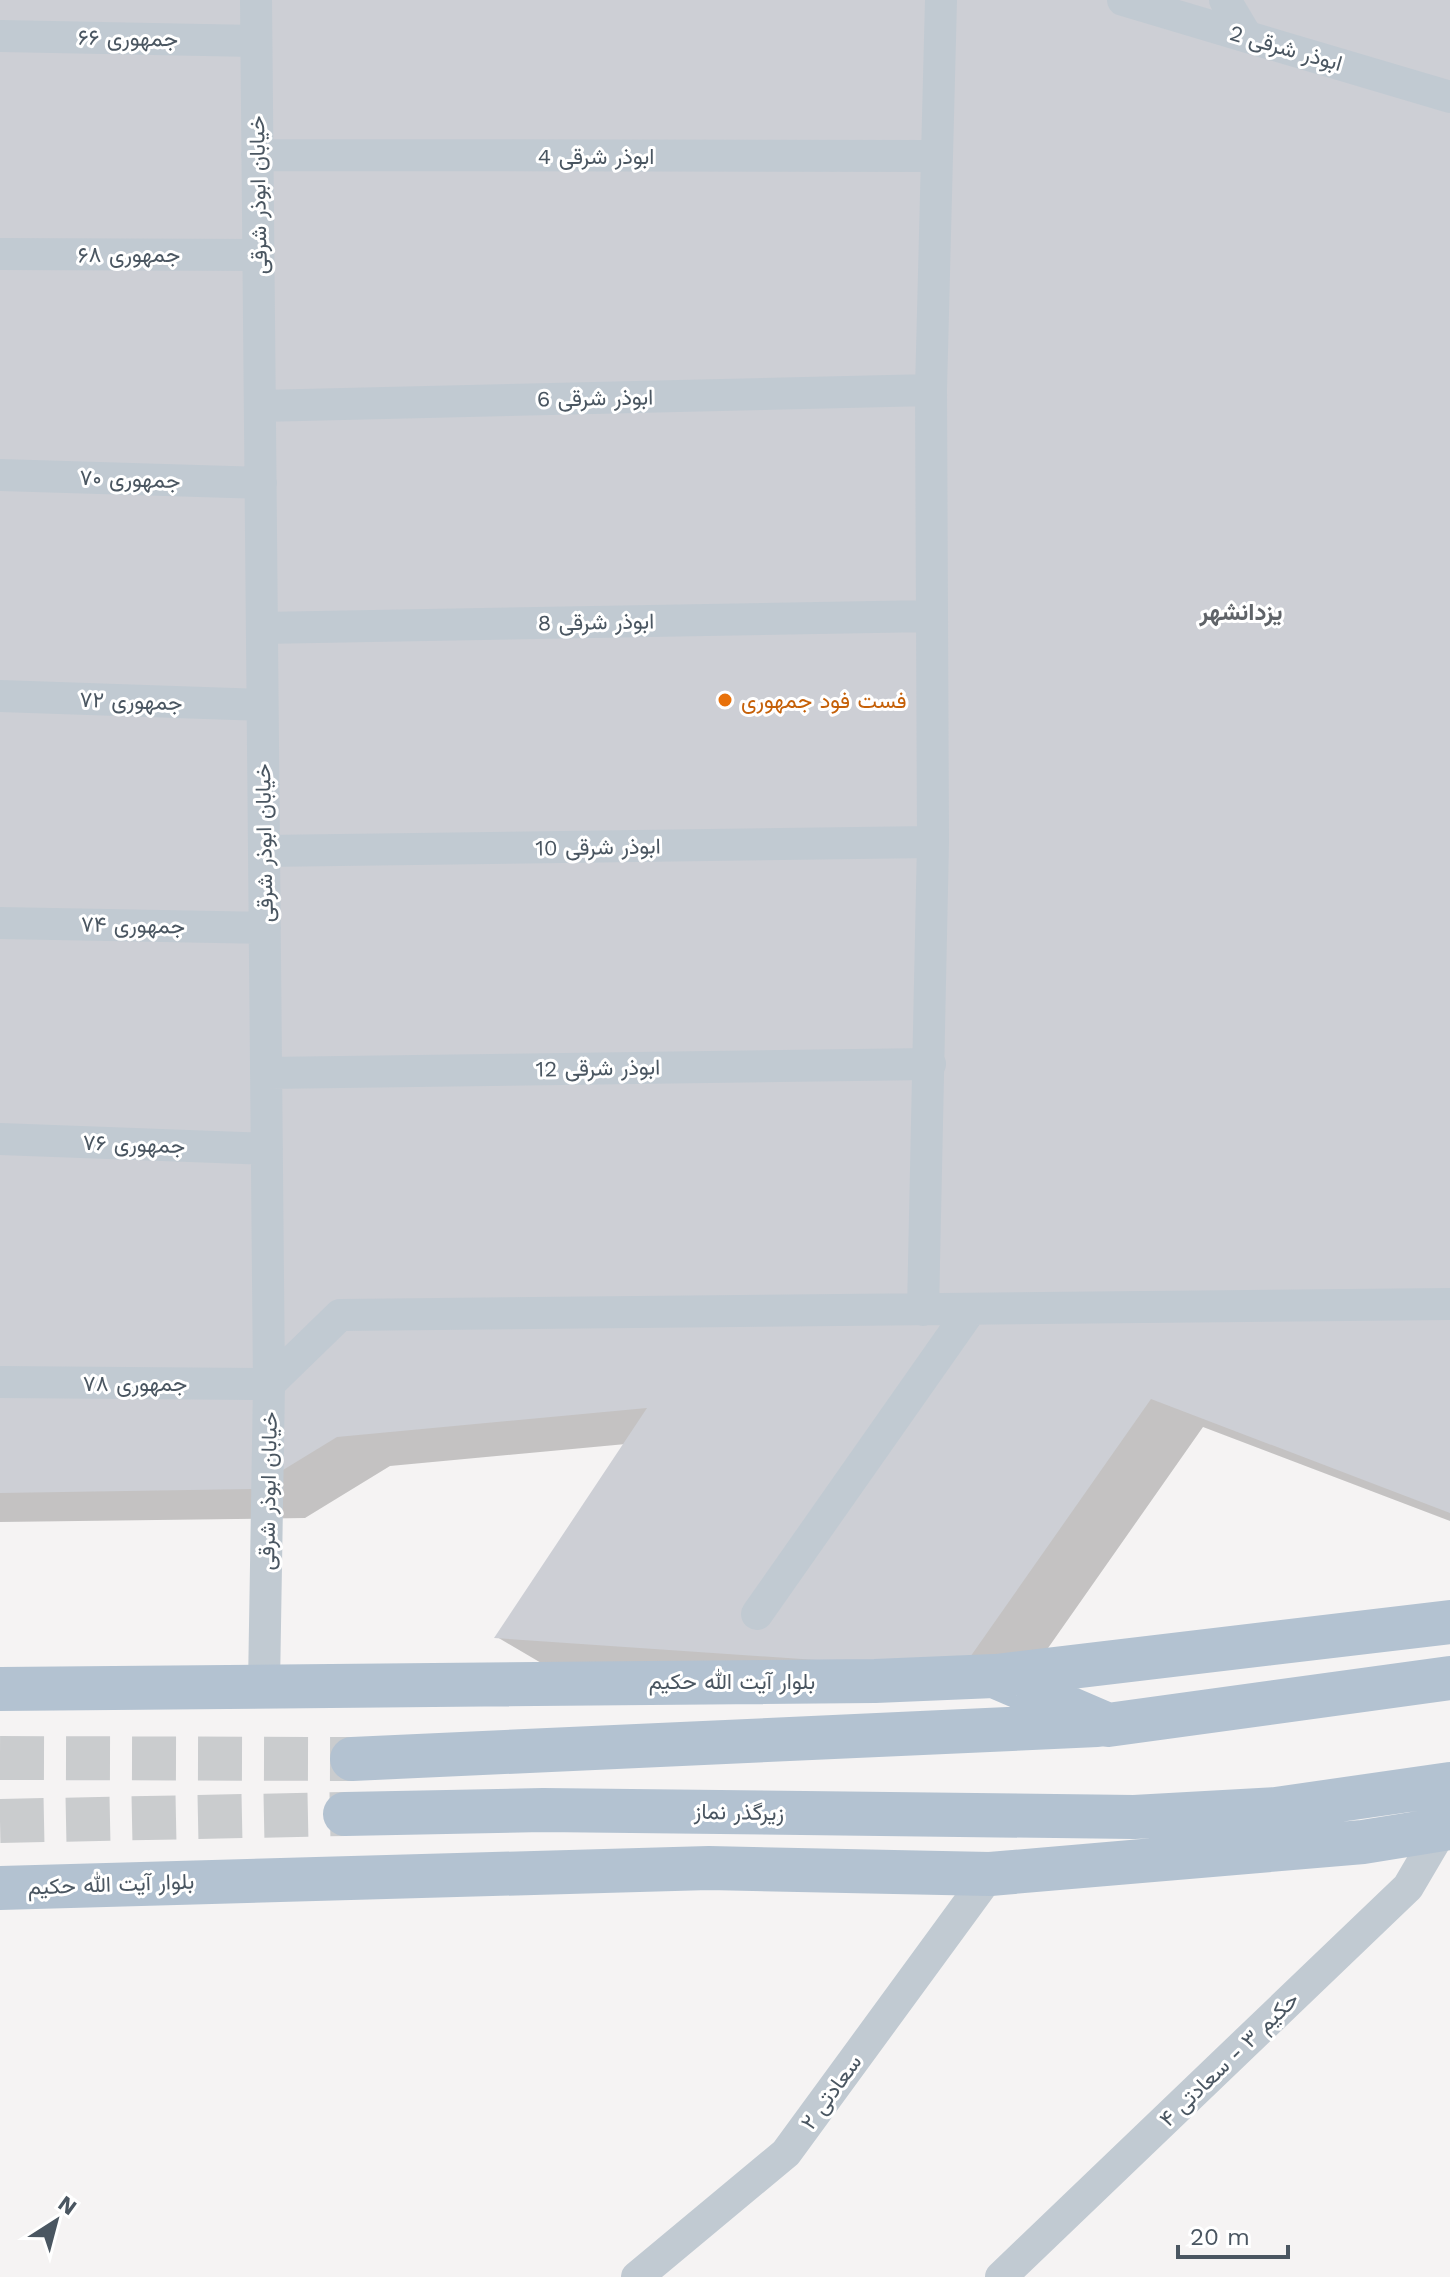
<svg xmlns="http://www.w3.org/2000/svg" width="1450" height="2277" viewBox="0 0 1450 2277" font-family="'Work Sans',Vazirmatn,sans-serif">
	<rect width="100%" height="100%" fill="#f5f3f3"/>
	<!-- shadow -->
	<path fill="#0003" d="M0,0H1450V1521L1203,1427L1013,1698L548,1667L497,1637L626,1444L390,1466L305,1518L0,1522Z"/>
	<!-- building -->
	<path fill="#cdcfd5" d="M0,0H1450V1513L1151,1399L961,1670L494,1638L647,1408L337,1437L252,1489L0,1493Z"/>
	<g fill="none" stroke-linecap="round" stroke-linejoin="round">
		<!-- primary-tunnel -->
		<path stroke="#caccce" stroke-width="44" stroke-dasharray="44 22" stroke-linecap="butt" d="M0,1758L352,1759
			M0,1821L345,1814"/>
		<!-- street -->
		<path stroke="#c1cad2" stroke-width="32" d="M256,0L269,1384L264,1686
			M1123,0L1450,97
			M1225,0L1247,37
			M0,36L256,41
			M257,155L935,156
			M0,254L258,255
			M260,406L931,390
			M0,475L261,483
			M262,628L931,616
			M0,696L262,705
			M264,851L933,842
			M0,923L265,928
			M266,1073L930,1064
			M0,1139L267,1149
			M923,1310L933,842L931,390L941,0
			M0,1382L269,1384
			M269,1384L340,1315L1450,1304
			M757,1614L971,1309
			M637,2277L786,2153L990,1874
			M1001,2277L1408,1887L1442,1829"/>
		<!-- primary -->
		<path stroke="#b3c2d1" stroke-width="44" d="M996,1676L1450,1622
			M0,1689L875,1681L994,1676L1108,1725L1450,1678
			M352,1759L1097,1725
			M345,1814L543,1810L1134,1817L1276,1809L1450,1784
			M0,1888L709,1868L990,1874L1363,1842L1450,1828"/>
	</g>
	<!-- markers -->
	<circle fill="#e8710a" stroke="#fff" stroke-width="3" cx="725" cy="700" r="8"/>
	<g text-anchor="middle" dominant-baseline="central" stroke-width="6" stroke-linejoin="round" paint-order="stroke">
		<!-- street labels -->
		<g font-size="22" fill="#4a5661" stroke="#fff">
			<text transform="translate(128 38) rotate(1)">جمهوری ۶۶</text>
			<text transform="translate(1286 48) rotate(16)">ابوذر شرقی 2</text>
			<text x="596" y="156">ابوذر شرقی 4</text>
			<text transform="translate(258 195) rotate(-91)">خیابان ابوذر شرقی</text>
			<text x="129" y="254">جمهوری ۶۸</text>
			<text transform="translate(595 398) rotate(-1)">ابوذر شرقی 6</text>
			<text transform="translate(130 479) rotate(2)">جمهوری ۷۰</text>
			<text transform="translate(596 622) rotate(-1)">ابوذر شرقی 8</text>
			<text transform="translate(131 701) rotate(2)">جمهوری ۷۲</text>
			<text transform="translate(264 843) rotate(-91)">خیابان ابوذر شرقی</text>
			<text transform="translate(598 847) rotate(-1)">ابوذر شرقی 10</text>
			<text transform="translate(133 925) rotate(1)">جمهوری ۷۴</text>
			<text transform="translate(598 1068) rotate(-1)">ابوذر شرقی 12</text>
			<text transform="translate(134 1144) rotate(2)">جمهوری ۷۶</text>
			<text x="135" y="1383">جمهوری ۷۸</text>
			<text transform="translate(268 1491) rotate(-89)">خیابان ابوذر شرقی</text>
			<text x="732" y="1681">بلوار آیت الله حکیم</text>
			<text transform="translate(739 1812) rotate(1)">زیرگذر نماز</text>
			<text transform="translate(111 1884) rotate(-2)">بلوار آیت الله حکیم</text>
			<text transform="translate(1229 2059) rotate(-44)">حکیم ۳ - سعادتی ۴</text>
			<text transform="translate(831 2092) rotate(-54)">سعادتی ۲</text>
		</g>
		<!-- food labels -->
		<g font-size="22" fill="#c56008" stroke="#fff" text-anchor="start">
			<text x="741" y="700">فست فود جمهوری</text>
		</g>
		<!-- neighbourhood labels -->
		<g font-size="24" font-weight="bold" fill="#5f6368" stroke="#fff">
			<text x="1241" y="612">یزدانشهر</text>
		</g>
	</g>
	<!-- north arrow -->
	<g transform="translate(56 2221) rotate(36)" stroke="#ffffff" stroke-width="6" paint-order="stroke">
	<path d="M0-6L14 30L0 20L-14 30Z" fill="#4a5661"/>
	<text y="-12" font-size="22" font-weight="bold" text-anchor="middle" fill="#4a5661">N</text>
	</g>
	<!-- scale -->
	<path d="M1178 2245v12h110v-12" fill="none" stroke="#4a5661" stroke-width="4"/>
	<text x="1190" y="2245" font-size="24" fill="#4a5661" stroke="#ffffff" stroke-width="6" paint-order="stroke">20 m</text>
</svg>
